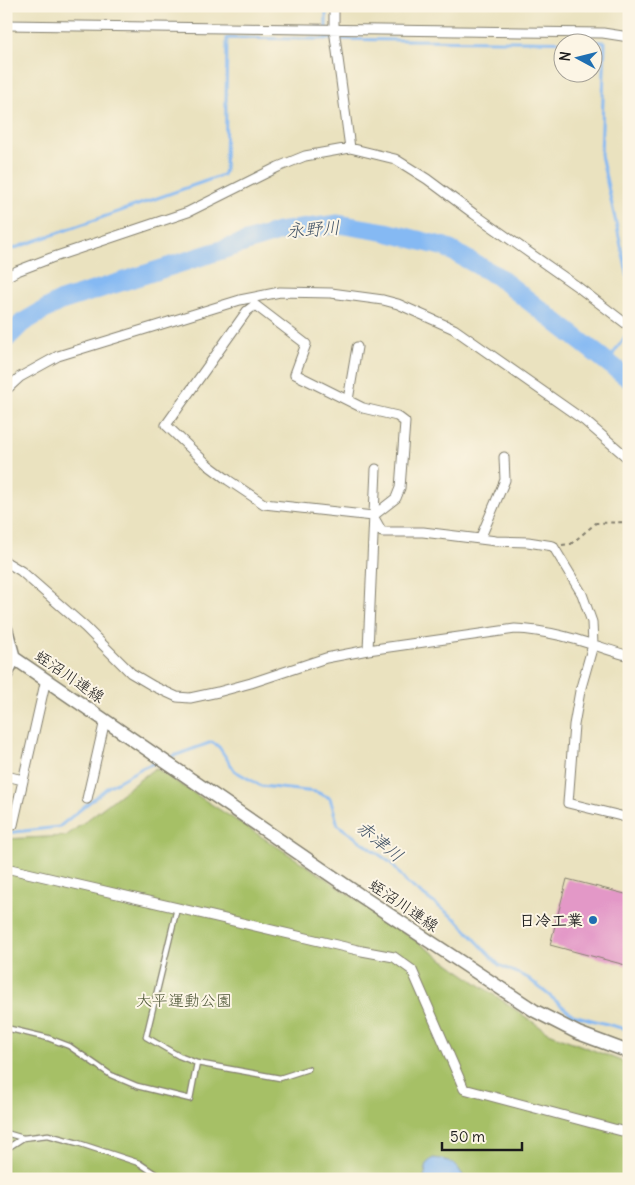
<svg xmlns="http://www.w3.org/2000/svg" width="635" height="1185" viewBox="0 0 635 1185" font-family="Delius,'Klee One',sans-serif">
	<rect width="100%" height="100%" fill="#fcf5e5"/>
	<filter id="ink" filterUnits="userSpaceOnUse"><feTurbulence type="fractalNoise" baseFrequency=".02" numOctaves="2"/><feDisplacementMap in="SourceGraphic" scale="10" xChannelSelector="R" yChannelSelector="G"/><feConvolveMatrix kernelMatrix="1 2 1 2 8 2 1 2 1" color-interpolation-filters="sRGB"/></filter>
	<filter id="wash" filterUnits="userSpaceOnUse"><feTurbulence type="fractalNoise" baseFrequency=".0096" numOctaves="4" result="noise"/><feDisplacementMap in="SourceGraphic" scale="20" xChannelSelector="R" yChannelSelector="G"/><feGaussianBlur stdDeviation="1.12" result="paint"/><feColorMatrix in="noise" values="0 0 0 0 0 0 0 0 0 0 0 0 0 0 0 0 0 1.4 0 .05"/><feComposite in="paint" operator="in"/></filter>
	<g filter="url(#wash)">
		<rect width="100%" height="100%" fill="#eae2bf"/>
		<!-- green -->
		<path fill="#a6c066" stroke="#616e41" d="M155,768L321,875L549,1033L629,1064V1179H6V839L66,836Z"/>
		<!-- water -->
		<path fill="#85b9f3" stroke="#506a88" d="M433,1158C452,1160 456,1163 465,1179H424L427,1163Z"/>
		<g fill="none" stroke-linecap="round" stroke-linejoin="round">
			<!-- stream -->
			<path stroke="#85b9f3" stroke-width="3" d="M326,38V6
				M6,247L12,249L223,175L225,170L227,38L605,42L601,155L629,282
				M607,363L629,331
				M168,758L212,742L219,747L235,771L261,786L316,792L330,798L338,825L391,863L407,883L457,920L499,965L528,978L573,1015L629,1030
				M6,833L59,827L108,787L142,768L157,762"/>
			<!-- river -->
			<path stroke="#85b9f3" stroke-width="19" d="M6,339L22,323L58,302L278,232L338,224L386,232L445,247L497,276L629,379"/>
		</g>
		<g id="blocks">
			<!-- building -->
			<path fill="#e398c7" d="M567,879L629,895V966L550,945Z"/>
		</g>
	</g>
	<g filter="url(#ink)">
		<use href="#blocks" fill-opacity="0" stroke="#837f6e" stroke-width="1"/>
		<g fill="none" stroke-linecap="round" stroke-linejoin="round">
			<!-- lane casing -->
			<g stroke="#837f6e" stroke-width="7">
				<path id="lane" d="M177,908L146,1037L179,1056L197,1063L280,1078L308,1069
					M6,1028L48,1038L69,1046L111,1075L137,1086L190,1099L197,1063
					M6,1133L23,1138L48,1135L78,1143L139,1163L163,1179
					M6,1149L23,1138"/>
			</g>
			<!-- street casing -->
			<g stroke="#837f6e" stroke-width="11">
				<path id="street" d="M334,6V29L350,148
					M6,25L603,33L629,37
					M6,277L17,271L51,258L188,212L278,167L305,156L350,148L395,159L427,179L474,214L578,287L629,326
					M255,305L306,344L295,374L363,408L397,416L405,422L400,488L396,498L373,516L264,504L228,480L208,465L166,425L247,311Z
					M6,390L20,377L58,356L240,300L280,292L331,293L383,300L398,304L454,329L585,421L629,459
					M348,400L357,347
					M373,516L382,532H423L496,541L528,542L553,546L582,594L592,622L593,645L580,691L574,725L568,803L629,818
					M480,539L505,480L504,457
					M6,562L21,571L85,627L131,673L153,686L177,697L190,698L218,692L251,683L326,658L368,650L515,629C554,630 592,645 629,656
					M368,650L376,469
					M6,776L23,780
					M87,799L105,720
					M13,825L46,679
					M6,868L362,951L394,957L412,970L464,1089L629,1133"/>
			</g>
			<!-- secondary casing -->
			<g stroke="#837f6e" stroke-width="15">
				<path id="secondary" d="M6,629L14,658L361,896L535,1011L578,1033L629,1052
					M6,675L14,658"/>
			</g>
			<!-- path -->
			<path stroke="#837f6e" stroke-width="2" stroke-dasharray="4 4" stroke-linecap="butt" d="M562,545L571,544L596,523L629,522"/>
			<!-- lane -->
			<use href="#lane" stroke="#fff" stroke-width="4.5"/>
			<!-- street -->
			<use href="#street" stroke="#fff" stroke-width="9"/>
			<!-- secondary -->
			<use href="#secondary" stroke="#fff" stroke-width="12"/>
		</g>
	</g>
	<!-- markers -->
	<circle fill="#1f6fb2" stroke="#fcf5e5" stroke-width="2" cx="593" cy="920" r="5"/>
	<g text-anchor="middle" dominant-baseline="central" stroke-width="4" stroke-linejoin="round" paint-order="stroke">
		<!-- street labels -->
		<g font-size="16" fill="#1c1c1c" stroke="#fcf5e5">
			<text transform="translate(70 676) rotate(34)">蛭沼川連線</text>
			<text transform="translate(404 905) rotate(34)">蛭沼川連線</text>
		</g>
		<!-- poi labels -->
		<g font-size="16" font-weight="bold" fill="#1c1c1c" stroke="#fcf5e5" text-anchor="end">
			<text x="583" y="920">日冷工業</text>
		</g>
		<!-- park labels -->
		<g font-size="16" fill="#4c5536" stroke="#fcf5e5">
			<text x="184" y="1000">大平運動公園</text>
		</g>
		<!-- water labels -->
		<g font-size="18" font-style="italic" fill="#415367" stroke="#fcf5e5">
			<text transform="translate(313 229) rotate(-4)">永野川</text>
			<text transform="translate(380 841) rotate(39)">赤津川</text>
		</g>
	</g>
	<!-- margin -->
	<rect width="635" height="1185" fill="none" stroke="#fcf5e5" stroke-width="25"/>
	<!-- north arrow -->
	<g transform="translate(578 58) rotate(277)"><circle r="24" fill="#fcf5e5" stroke="#a29e95"/>
	<path d="M0-4L9 19L0 12L-9 19Z" fill="#1f6fb2"/>
	<text y="-8" font-size="14" font-weight="bold" text-anchor="middle" fill="#1c1c1c">N</text>
	</g>
	<!-- scale -->
	<path d="M442 1142v8h80v-8" fill="none" stroke="#1c1c1c" stroke-width="2.5"/>
	<text x="450" y="1142" font-size="15" fill="#1c1c1c" stroke="#fcf5e5" stroke-width="4" paint-order="stroke">50 m</text>
</svg>
